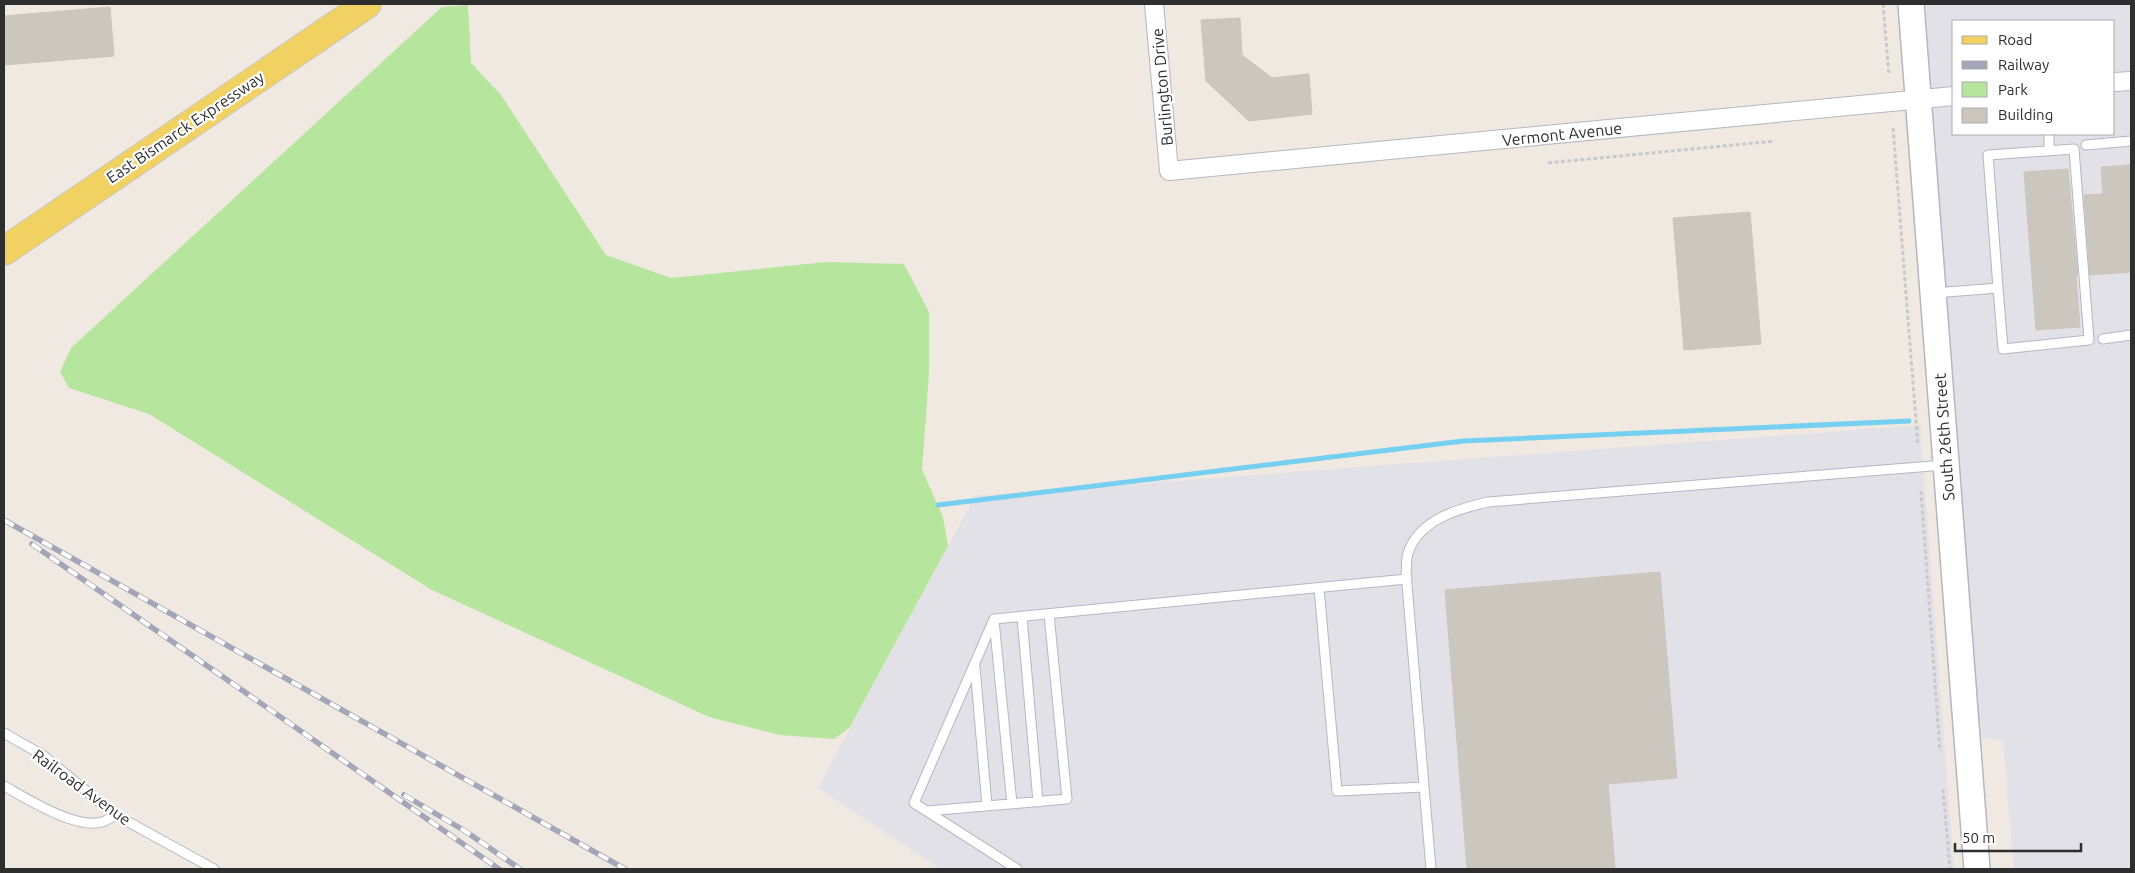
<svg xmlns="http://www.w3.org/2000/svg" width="2135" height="873" viewBox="0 0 2135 873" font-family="Ubuntu,sans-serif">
	<rect width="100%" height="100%" fill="#efe9e1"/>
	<!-- industrial -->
	<path fill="#e3e1e8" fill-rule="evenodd" d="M1919,4H2131V869H2014L2003,740L1980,738ZM1954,21H2114V134H1954Z
		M1920,425L1954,869H940L818,788L975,496Z"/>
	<!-- green -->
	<path fill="#b6e59e" d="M468,5L471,63L501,95L606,255L671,278L826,262L904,264L929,312V373L922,470L943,517L948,546L850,727L834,739L780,735L709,717L432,590L149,414L69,388L60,372L71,348L442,7Z"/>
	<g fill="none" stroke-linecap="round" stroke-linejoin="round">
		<!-- stream -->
		<path stroke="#75cff0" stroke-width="5" d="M938,505L1463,441L1909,421"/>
	</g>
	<!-- building -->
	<path fill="#cbc7bf" stroke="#cbc5ba" d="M110,7L114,56L4,65V16Z
		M1240,18L1242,55L1272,78L1309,74L1312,114L1249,121L1206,81L1201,20Z
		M2131,165V272L2090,275L2084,195L2103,194L2101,167Z
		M2068,169L2078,276H2076L2080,327L2036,330L2024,172Z
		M1750,212L1761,344L1684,350L1673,218Z
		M1660,572L1677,778L1608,784L1615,869H1467L1445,590Z"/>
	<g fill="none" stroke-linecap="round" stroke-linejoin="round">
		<!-- lane casing -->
		<g stroke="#b4b7c1" stroke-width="11">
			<path id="lane" d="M2049,134V151
				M2086,145L2131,141
				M1934,293L1998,288L1988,155L2074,149L2089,340L2003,349L1998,288
				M2103,339L2131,335
				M1319,588L1337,791L1424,787
				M1022,617L1038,802
				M994,620L1012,804
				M975,667L987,806
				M4,733L44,756L114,814L214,869
				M4,786C26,798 93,842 114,814
				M927,811L1067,799L1049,614
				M1017,869L914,803L994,619L1407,579
				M1431,869L1406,573C1407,566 1406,559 1408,553C1419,520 1457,509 1488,502L1944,465"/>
		</g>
		<!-- street casing -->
		<g stroke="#b4b7c1" stroke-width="20">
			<path id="street" d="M1154,4L1169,171L1954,96
				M2114,82L2131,81"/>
		</g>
		<!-- secondary casing -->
		<g stroke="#b4b7c1" stroke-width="28">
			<path id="secondary" d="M1911,4L1977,869"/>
		</g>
		<!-- primary casing -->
		<g stroke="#c9c9c9" stroke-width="30">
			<path id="primary" d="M4,251L367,4"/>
		</g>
		<!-- path -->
		<path stroke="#c9c9c9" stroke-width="3" stroke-dasharray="4 2.5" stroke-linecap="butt" d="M1883,4L1889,75
			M1893,128L1918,446
			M1548,163L1775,141
			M1921,491L1940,751
			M1943,789L1950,869"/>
		<!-- lane -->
		<use href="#lane" stroke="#fff" stroke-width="9"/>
		<!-- street -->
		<use href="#street" stroke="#fff" stroke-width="18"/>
		<!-- secondary -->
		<use href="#secondary" stroke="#fff" stroke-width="25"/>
		<!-- primary -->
		<use href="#primary" stroke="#f2d163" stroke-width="28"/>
		<!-- rail casing -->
		<g stroke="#a3a6b8" stroke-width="5.5">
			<path id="rail" d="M4,520L625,869
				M32,544L499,869
				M404,795L465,831L520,869"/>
		</g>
		<!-- rail -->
		<use href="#rail" stroke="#fff" stroke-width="4" stroke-dasharray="11" stroke-linecap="butt"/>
	</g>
	<g text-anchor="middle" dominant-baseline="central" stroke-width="4.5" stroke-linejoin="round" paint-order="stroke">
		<!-- street labels -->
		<g font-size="16" fill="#2e2e2e" stroke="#fff">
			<text transform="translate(1162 87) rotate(-95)">Burlington Drive</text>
			<text transform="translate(185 127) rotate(-34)">East Bismarck Expressway</text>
			<text transform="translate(1562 134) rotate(-6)">Vermont Avenue</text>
			<text transform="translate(1944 437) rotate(-94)">South 26th Street</text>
			<text transform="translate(82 787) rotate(36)">Railroad Avenue</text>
		</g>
	</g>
	<!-- border -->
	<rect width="2135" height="873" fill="none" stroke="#2e2e2e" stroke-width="10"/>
	<!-- legend -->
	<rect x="1952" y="20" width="162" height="115" fill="#ffffff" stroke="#ababab"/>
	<rect x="1962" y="36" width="25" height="8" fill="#f2d163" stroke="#ababab"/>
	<text x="1998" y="45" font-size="15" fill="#2e2e2e">Road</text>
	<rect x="1962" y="61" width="25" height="8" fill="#a3a6b8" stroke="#ababab"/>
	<text x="1998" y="70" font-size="15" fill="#2e2e2e">Railway</text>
	<rect x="1962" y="82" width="25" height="15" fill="#b6e59e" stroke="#ababab"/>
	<text x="1998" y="95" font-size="15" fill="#2e2e2e">Park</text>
	<rect x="1962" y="108" width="25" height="15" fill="#cbc7bf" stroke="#ababab"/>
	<text x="1998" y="120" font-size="15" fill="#2e2e2e">Building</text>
	<!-- scale -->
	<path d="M1955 843v8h126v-8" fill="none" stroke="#2e2e2e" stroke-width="2.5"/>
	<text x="1962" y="843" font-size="15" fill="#2e2e2e" stroke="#ffffff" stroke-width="4" paint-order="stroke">50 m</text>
</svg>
